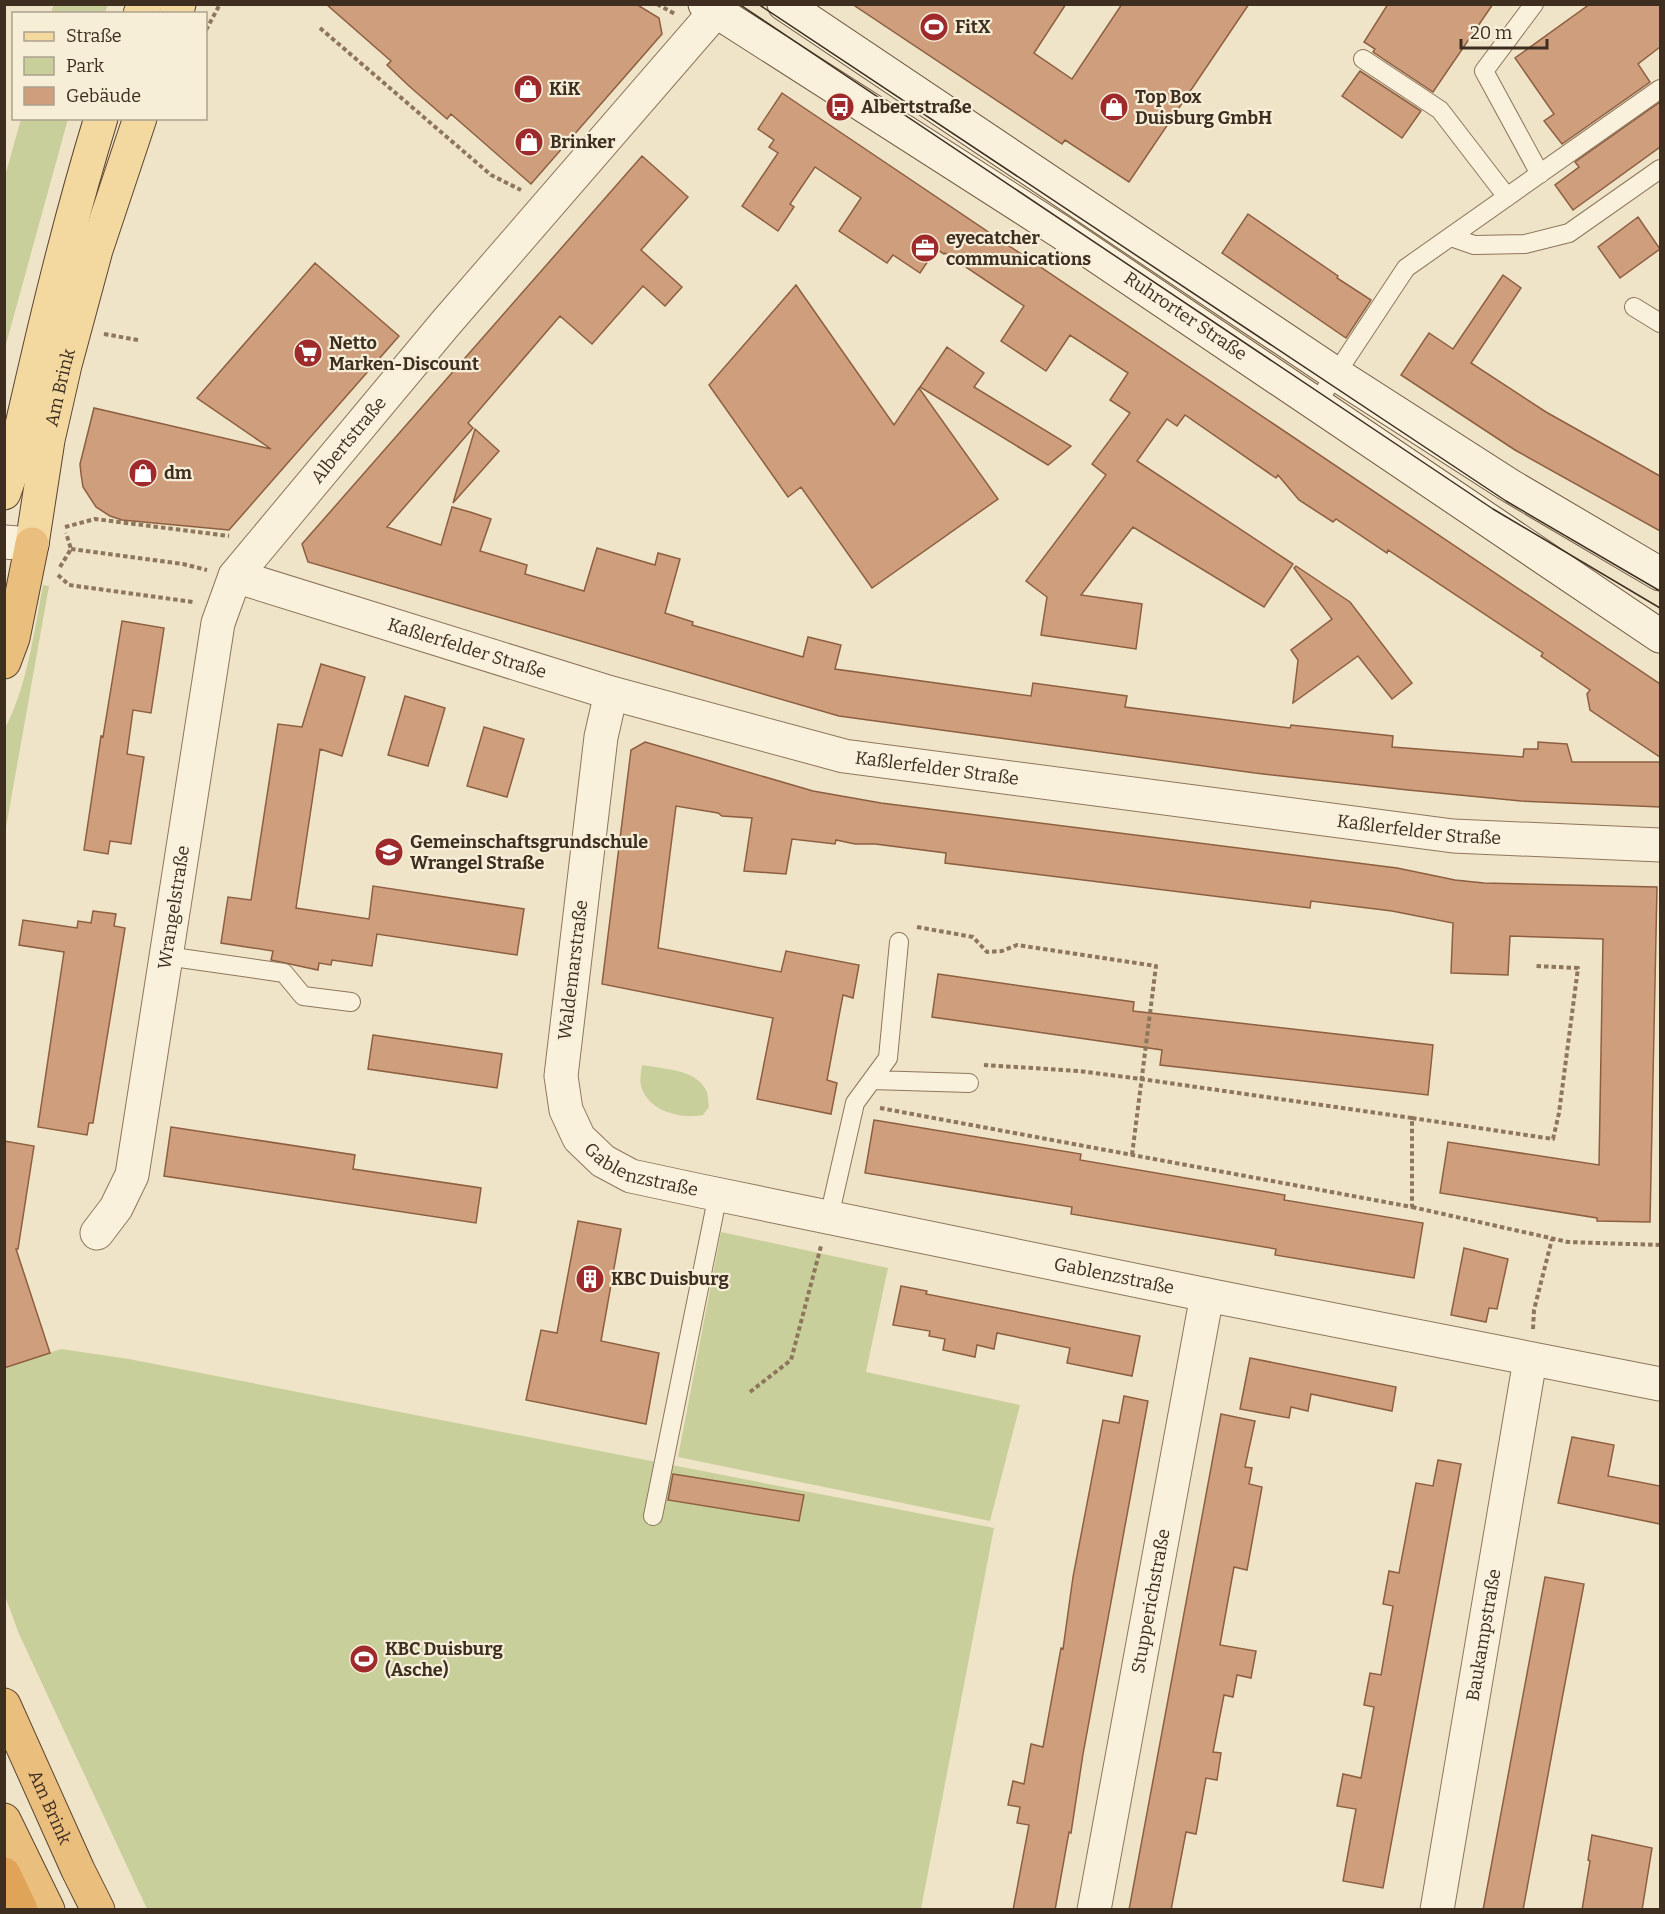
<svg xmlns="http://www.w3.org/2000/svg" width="1665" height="1914" viewBox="0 0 1665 1914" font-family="Bitter,serif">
	<rect width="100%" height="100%" fill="#f0e4c8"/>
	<!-- green -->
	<path fill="#c9cf9b" d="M54,4H108V5L105,13H51Z
		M21,119H68L5,348V176Z
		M43,585L49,586L5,833V728C27,687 34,632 43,585Z
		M642,1065C663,1069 698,1069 707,1092C708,1096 708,1102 709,1107L703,1115C681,1119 651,1112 642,1089C639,1081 641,1073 642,1065Z
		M721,1232L888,1268L866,1372L1020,1405L990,1521L678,1457Z
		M61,1349L129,1359L994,1528L921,1909H147L19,1634L5,1596V1367Z"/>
	<!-- building -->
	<path fill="#cf9f7d" stroke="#8d5f41" stroke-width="1.5" d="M326,4H636L659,18L662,34L531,184L451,114L447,119L409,86L387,65L391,61Z
		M852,4H1066L1034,53L1072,79L1122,4H1249L1129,182L1065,140L1062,144Z
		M1388,4H1493L1433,92L1373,52L1375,49L1364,42Z
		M1590,4H1660V47L1638,64L1650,82L1562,144L1544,121L1554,114L1515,58Z
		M1360,71L1421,111L1402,138L1342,96Z
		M782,93L1660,684V757L1590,710L1587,694L1590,690L1541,656L1543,653L1388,550L1387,553L1336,519L1333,522L1299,500L1278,475L1276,478L1185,415L1177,426L1167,419L1137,461L1293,564L1264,607L1133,527L1081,595L1142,604L1136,649L1041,635L1047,597L1026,581L1106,475L1092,464L1130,413L1110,400L1128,373L1070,335L1046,371L1001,341L1024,306L945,253L944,254L936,249L920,273L893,255L887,263L839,231L861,198L815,167L790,204L794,207L778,231L742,206L778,153L769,147L774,140L758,129Z
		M1660,102V147L1573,210L1555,185L1579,167L1575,162Z
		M642,156L688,197L641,250L682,287L665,306L643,286L592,344L560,316L468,423L473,428L387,527L441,545L452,507L470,512L491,519L480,551L527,565L525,574L584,591L597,548L655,565L658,553L680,559L665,613L693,622L692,625L803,657L808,637L841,645L835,669L1031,696L1033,683L1127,696L1125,707L1290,728L1291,725L1393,736L1392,747L1523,757L1524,749H1538V742L1567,744L1572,762H1660V807L1521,801L1408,790L1255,773L839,716L308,562L302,544Z
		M1248,214L1338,276L1337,278L1371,300L1346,338L1222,253Z
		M1638,217L1660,249L1620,278L1598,247Z
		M315,263L399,336L229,530L122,520L110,516L96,507L83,487L81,474L80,464L94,408L271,449L197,398Z
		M1503,275L1521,288L1471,363L1546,412L1660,476V531L1515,450L1401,375L1429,333L1453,349Z
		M796,285L894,425L919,388L998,499L872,588L801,487L788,497L709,385Z
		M947,347L984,373L974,387L1071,446L1048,465L920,387Z
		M475,429L499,451L453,503Z
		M1296,566L1350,602L1412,683L1392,699L1358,656L1293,703L1298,660L1291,650L1332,619L1294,568Z
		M122,621L164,628L151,713L133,710L127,754L144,757L131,844L110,841L108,854L84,850L101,736L103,737Z
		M321,664L365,677L342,756L320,749L296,908L369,919L373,886L524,909L517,955L377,934L372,966L332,960L331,965L319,963L318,970L271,960L273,951L221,943L228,897L251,900L278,724L302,727Z
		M405,696L445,708L428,766L388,755Z
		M484,727L524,739L507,797L467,786Z
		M645,742L813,791L881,803L1397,868L1455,880L1484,883L1657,887L1650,1222L1597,1221V1218L1440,1193L1448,1142L1599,1165L1603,939L1510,936L1508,975L1451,973L1453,923L1392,911L1311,901L1310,908L945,863L946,853L875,844H855L836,840L835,844L792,839L786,874L744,871L752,818L722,816L718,813L676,806L658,948L781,972L786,951L859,965L853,998L843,995L827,1080L837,1083L831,1114L757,1099L773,1018L602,984L631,750Z
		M93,911L116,914L114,926L125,928L93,1123H89L87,1135L38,1127L64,952L19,945L23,920L77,928L78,921L91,923Z
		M938,974L1134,1002L1133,1011L1433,1045L1428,1095L1160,1065L1162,1050L932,1017Z
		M373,1035L502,1054L497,1088L368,1069Z
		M874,1120L1081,1154L1080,1160L1285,1195L1284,1200L1423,1223L1414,1278L1275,1255L1276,1249L1071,1214L1072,1207L865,1173Z
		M171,1127L355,1155L353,1169L481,1188L476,1223L164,1176Z
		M4,1141L34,1146L18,1249H16L50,1353L4,1368Z
		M578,1221L621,1229L601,1341L659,1353L646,1424L526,1400L541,1330L557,1333Z
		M1464,1248L1508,1259L1497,1309L1489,1308L1486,1322L1451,1315Z
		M901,1286L927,1291L926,1294L1140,1336L1132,1376L1067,1363L1070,1348L997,1333L994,1349L977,1345L975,1357L943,1350L945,1339L929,1336L930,1331L893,1325Z
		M1250,1358L1396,1387L1392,1411L1311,1394L1308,1411L1291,1407L1289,1418L1240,1409Z
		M1124,1396L1148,1401L1083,1754L1071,1833L1069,1832L1055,1910H1013L1029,1825L1017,1823L1020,1807L1008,1805L1013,1781L1024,1784L1031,1744L1043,1747L1061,1648L1063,1649L1073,1577L1103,1420L1119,1423Z
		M1221,1414L1255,1421L1245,1467L1252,1468L1249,1484L1262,1487L1247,1570L1234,1567L1220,1645L1256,1651L1251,1678L1237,1675L1233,1697L1224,1695L1213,1752L1221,1753L1217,1780L1206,1778L1196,1834L1186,1832L1171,1910H1129Z
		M1572,1437L1614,1445L1608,1476L1660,1486V1524L1558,1503Z
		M1438,1460L1461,1464L1383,1888L1343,1881L1356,1809L1337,1806L1343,1774L1361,1778L1374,1707L1364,1705L1370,1673L1381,1675L1393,1606L1383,1604L1389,1571L1399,1573L1416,1483L1433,1486Z
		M673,1474L804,1495L799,1521L668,1500Z
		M1545,1577L1584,1584L1562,1699L1523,1910H1483Z
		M1592,1835L1652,1848L1642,1910H1582L1590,1861L1588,1860Z"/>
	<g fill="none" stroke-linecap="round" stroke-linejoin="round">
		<!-- service casing -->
		<g stroke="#8d765c" stroke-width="20">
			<path id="service" d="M1534,4L1484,71L1540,174
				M1363,59L1440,110L1507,197
				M1451,237L1474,245L1525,244L1569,233L1660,169
				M1634,307L1660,323
				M1316,404L1406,268L1660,89
				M166,956L284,973L303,996L351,1002
				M872,1080L969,1083
				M829,1217L855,1103L888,1058L899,942
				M653,1516L718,1194"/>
		</g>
		<!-- minor casing -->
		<g stroke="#8d765c" stroke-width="35">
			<g id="minor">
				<path id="s1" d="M235,576L611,693L844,756L1453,836L1660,845"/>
				<path id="s2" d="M611,693L601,737L561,1076L566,1110L579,1138L603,1161L631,1176L701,1191L1207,1295L1660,1384"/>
				<path id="s3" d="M97,1233L116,1208L132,1175L218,623L235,576L445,324L722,4"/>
				<path id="s4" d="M1094,1910L1207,1295"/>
				<path id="s5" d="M1437,1910L1530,1360"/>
			</g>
		</g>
		<!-- tertiary casing -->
		<g stroke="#8d765c" stroke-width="35">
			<path id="tertiary" d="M4,542L32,544"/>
		</g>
		<!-- secondary casing -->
		<g stroke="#6f573f" stroke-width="35">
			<g id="secondary">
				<path id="s6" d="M705,4L1061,232L1660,636"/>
				<path d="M784,4L1336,374L1509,485L1660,574"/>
			</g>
		</g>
		<!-- primary casing -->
		<g stroke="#5b4430" stroke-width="35">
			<g id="primary">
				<path d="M140,14L145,4"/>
				<path d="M176,14L179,4"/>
				<path d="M4,493L11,473C38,354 65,235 101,118"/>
				<path id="s7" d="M32,544L48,440L65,365L96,250L140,118"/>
			</g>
		</g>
		<!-- trunk casing -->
		<g stroke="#5b4430" stroke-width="35">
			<g id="trunk">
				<path d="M4,662L13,638L32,544"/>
				<path id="s8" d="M4,1705L78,1870L98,1910"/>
				<path d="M4,1820L48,1910"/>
			</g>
		</g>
		<!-- motorway casing -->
		<g stroke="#5b4430" stroke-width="35">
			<path id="motorway" d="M4,1874L21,1910"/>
		</g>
		<!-- path -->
		<path stroke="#8d765c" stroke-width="4" stroke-dasharray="4.5 3" stroke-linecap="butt" d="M657,4L675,14
			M320,28L491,175L521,190
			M206,30L220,4
			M104,334L138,340
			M65,527L95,519L229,536
			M71,549L183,564L207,570
			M60,567L71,549L66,533
			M58,575L69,585L193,602
			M917,927L973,937L987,952L1002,951L1017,945L1156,966L1132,1155
			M880,1108L1412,1207V1118L1141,1079L1079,1071L984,1065
			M1412,1118L1553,1139L1559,1113L1578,968L1536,966
			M1412,1207L1568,1242L1660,1245
			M1533,1329L1534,1310L1552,1239
			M750,1392L791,1360L821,1246"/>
		<!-- service -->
		<use href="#service" stroke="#faf1dc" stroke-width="18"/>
		<!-- minor -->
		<use href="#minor" stroke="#faf1dc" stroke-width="33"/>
		<!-- tertiary -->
		<use href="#tertiary" stroke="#faf1dc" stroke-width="33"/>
		<!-- secondary -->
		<use href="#secondary" stroke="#faf1dc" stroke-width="33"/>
		<!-- primary -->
		<use href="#primary" stroke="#f3d9a0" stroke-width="33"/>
		<!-- trunk -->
		<use href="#trunk" stroke="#eabe7c" stroke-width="33"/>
		<!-- motorway -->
		<use href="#motorway" stroke="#e0a458" stroke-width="33"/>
		<!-- tram -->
		<path stroke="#3d2e20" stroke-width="1.5" d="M739,4L1493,509L1660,608
			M758,4L1506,501L1660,591"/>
	</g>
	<!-- icons -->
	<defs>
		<g id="stadium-disc" transform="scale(1.5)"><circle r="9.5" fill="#9e2a2b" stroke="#f7eed8"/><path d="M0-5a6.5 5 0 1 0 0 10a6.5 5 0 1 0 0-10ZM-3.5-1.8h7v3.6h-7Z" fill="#fff"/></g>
		<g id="shop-disc" transform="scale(1.5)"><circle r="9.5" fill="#9e2a2b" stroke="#f7eed8"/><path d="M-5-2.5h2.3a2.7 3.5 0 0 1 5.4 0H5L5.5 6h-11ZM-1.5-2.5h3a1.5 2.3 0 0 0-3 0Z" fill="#fff"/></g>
		<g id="bus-disc" transform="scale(1.5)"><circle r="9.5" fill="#9e2a2b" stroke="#f7eed8"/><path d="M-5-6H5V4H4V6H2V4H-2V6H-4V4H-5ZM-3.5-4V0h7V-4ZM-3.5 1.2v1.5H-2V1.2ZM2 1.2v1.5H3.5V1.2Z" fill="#fff"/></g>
		<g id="office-disc" transform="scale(1.5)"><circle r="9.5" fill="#9e2a2b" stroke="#f7eed8"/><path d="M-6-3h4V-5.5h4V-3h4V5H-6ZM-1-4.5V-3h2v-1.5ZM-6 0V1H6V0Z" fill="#fff"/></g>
		<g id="supermarket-disc" transform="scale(1.5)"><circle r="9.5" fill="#9e2a2b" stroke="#f7eed8"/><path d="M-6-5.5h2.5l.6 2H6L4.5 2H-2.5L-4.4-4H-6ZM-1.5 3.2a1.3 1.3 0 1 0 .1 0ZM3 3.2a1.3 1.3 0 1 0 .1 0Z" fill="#fff"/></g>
		<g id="school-disc" transform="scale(1.5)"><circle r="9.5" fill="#9e2a2b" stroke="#f7eed8"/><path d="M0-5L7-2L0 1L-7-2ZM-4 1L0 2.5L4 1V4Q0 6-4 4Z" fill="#fff"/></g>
		<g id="building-disc" transform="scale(1.5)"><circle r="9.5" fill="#9e2a2b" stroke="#f7eed8"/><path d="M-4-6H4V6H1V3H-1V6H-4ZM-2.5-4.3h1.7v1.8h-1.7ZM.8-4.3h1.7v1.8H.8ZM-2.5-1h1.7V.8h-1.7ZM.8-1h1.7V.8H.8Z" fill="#fff"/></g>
	</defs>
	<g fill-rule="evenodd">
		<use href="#stadium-disc" x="934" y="27"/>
		<use href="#shop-disc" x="528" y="89"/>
		<use href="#bus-disc" x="840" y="107"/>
		<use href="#shop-disc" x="1114" y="107"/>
		<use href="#shop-disc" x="529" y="142"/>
		<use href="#office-disc" x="925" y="248"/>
		<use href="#supermarket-disc" x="308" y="353"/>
		<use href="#shop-disc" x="143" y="473"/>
		<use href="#school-disc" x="389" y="852"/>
		<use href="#building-disc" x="590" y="1279"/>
		<use href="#stadium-disc" x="364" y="1659"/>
	</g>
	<g text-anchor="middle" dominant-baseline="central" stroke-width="4.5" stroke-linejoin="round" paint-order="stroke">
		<!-- poi labels -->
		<g font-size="18" font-weight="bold" fill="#3d2e20" stroke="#f7eed8" text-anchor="start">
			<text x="955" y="27">FitX</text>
			<text x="549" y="89">KiK</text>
			<text x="1135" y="97">Top Box<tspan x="1135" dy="21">Duisburg GmbH</tspan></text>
			<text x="861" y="107">Albertstraße</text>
			<text x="550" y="142">Brinker</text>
			<text x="946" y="238">eyecatcher<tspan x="946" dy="21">communications</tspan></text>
			<text x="329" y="343">Netto<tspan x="329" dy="21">Marken-Discount</tspan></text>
			<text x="164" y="473">dm</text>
			<text x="410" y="842">Gemeinschaftsgrundschule<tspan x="410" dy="21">Wrangel Straße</tspan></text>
			<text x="611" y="1279">KBC Duisburg</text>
			<text x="385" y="1649">KBC Duisburg<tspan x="385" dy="21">(Asche)</tspan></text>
		</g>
		<!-- street labels -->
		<g font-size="18" fill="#3d2e20" stroke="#f7eed8">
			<text stroke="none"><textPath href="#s6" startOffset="573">Ruhrorter Straße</textPath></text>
			<text stroke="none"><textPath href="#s7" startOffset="159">Am Brink</textPath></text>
			<text stroke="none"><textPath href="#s3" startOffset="854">Albertstraße</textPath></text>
			<text stroke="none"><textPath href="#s1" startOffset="243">Kaßlerfelder Straße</textPath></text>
			<text stroke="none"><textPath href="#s1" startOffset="729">Kaßlerfelder Straße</textPath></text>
			<text stroke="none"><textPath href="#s1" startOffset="1215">Kaßlerfelder Straße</textPath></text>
			<text stroke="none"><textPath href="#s3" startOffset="339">Wrangelstraße</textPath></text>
			<text transform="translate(573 970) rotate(-83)">Waldemarstraße</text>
			<text stroke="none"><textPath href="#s2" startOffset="524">Gablenzstraße</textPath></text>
			<text stroke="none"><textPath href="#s2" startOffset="1010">Gablenzstraße</textPath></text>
			<text stroke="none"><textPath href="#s4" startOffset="314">Stupperichstraße</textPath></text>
			<text stroke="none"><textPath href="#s5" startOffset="279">Baukampstraße</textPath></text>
			<text stroke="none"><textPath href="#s8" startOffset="112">Am Brink</textPath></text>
		</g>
	</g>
	<!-- border -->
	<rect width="1665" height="1914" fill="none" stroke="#3d2e20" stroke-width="12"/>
	<!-- legend -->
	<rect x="12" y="12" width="195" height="108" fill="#f7eed8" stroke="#ada18e" stroke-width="1.5"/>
	<rect x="24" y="32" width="30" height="9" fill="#f3d9a0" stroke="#ada18e" stroke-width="1.5"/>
	<text x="66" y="42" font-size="18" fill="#3d2e20">Straße</text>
	<rect x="24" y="57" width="30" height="18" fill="#c9cf9b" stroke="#ada18e" stroke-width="1.5"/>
	<text x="66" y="72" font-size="18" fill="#3d2e20">Park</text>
	<rect x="24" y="87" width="30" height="18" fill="#cf9f7d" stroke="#ada18e" stroke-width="1.5"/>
	<text x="66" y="102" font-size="18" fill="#3d2e20">Gebäude</text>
	<!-- scale -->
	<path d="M1461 39v9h86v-9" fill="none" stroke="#3d2e20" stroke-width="3"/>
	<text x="1470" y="39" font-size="18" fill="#3d2e20" stroke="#f7eed8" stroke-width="4.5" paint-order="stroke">20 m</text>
</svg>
